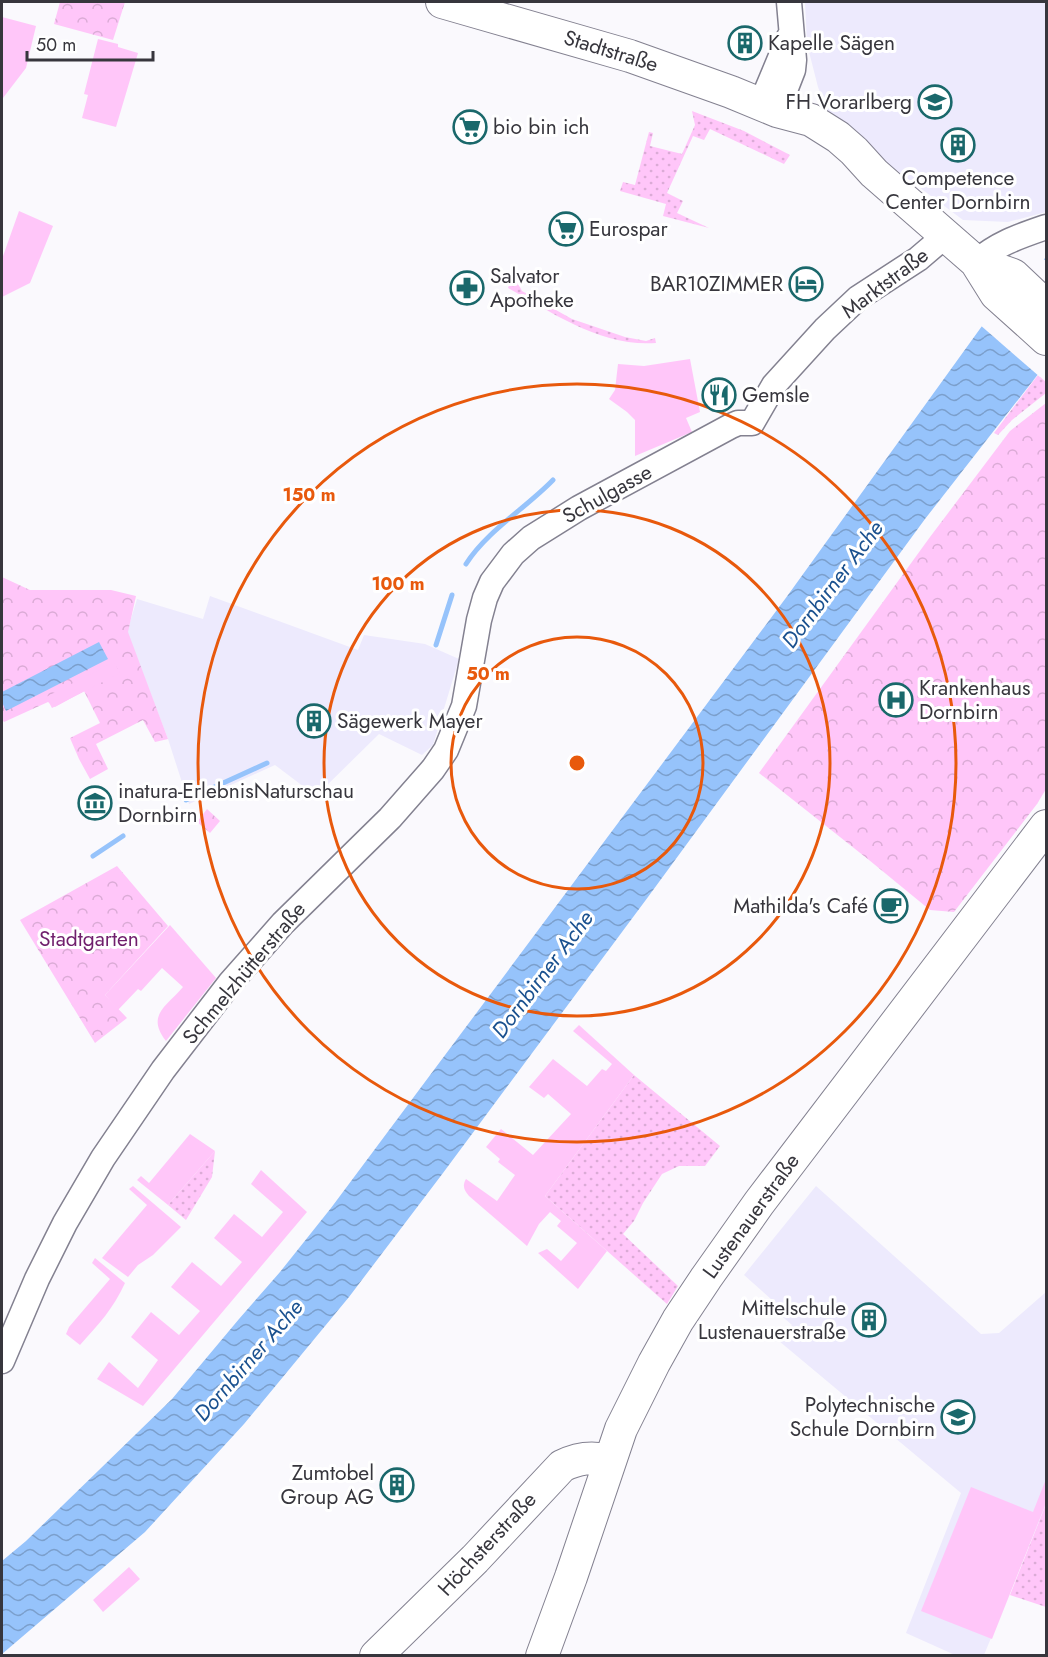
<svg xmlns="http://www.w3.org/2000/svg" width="1048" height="1657" viewBox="0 0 1048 1657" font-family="Jost,sans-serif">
	<defs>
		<pattern id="grass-dots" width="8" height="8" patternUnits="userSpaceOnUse" patternTransform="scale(1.5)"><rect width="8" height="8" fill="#ffc6f9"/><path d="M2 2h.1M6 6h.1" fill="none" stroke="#dbabd6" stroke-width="1.8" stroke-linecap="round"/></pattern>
		<pattern id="park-crowns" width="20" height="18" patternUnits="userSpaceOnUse" patternTransform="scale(1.5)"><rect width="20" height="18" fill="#ffc6f9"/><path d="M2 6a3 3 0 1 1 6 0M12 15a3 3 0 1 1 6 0" fill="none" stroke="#dbabd6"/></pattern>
		<pattern id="water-waves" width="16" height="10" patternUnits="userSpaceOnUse" patternTransform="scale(1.5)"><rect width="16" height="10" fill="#96c3fb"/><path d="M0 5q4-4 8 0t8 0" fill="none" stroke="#7b9fcc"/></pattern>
	</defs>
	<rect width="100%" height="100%" fill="#faf9fd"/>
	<!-- built -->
	<path fill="#edeafd" d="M805,2H1046V212L1008,222L963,220L875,154L830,118L818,87L807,44Z
		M210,596L358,650L364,635L425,644L459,659L433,745L422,755L379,734L316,796L275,765L189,804L168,739L127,632L137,599L203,619Z
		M816,1186L981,1334L999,1333L1046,1292V1504L984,1655H955L906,1633L961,1493L779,1341L792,1325L769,1305L772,1300L744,1275Z"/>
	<!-- grass -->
	<path fill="url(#grass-dots)" d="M692,111L744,131L790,155L784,164L710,129L704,140L693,136L667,193L683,201L677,213L709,228L663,216L666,204L620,191L623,182L635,185L649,132L653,133L650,146L682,154L695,125Z
		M513,274L522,291L572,319L625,337L646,341L655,338L656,343C601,347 553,313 508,288Z
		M1038,375L1046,382V393L1012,420L998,435L994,433Z
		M634,1075L720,1146L705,1166H679L662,1174L643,1203L634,1221L623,1234L678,1286L667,1304L545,1196Z
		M215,1151L212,1177L186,1220L168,1205Z
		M1046,1504V1607L1010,1595Z"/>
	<!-- park -->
	<path fill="url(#park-crowns)" d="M60,2H125L113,40L54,24Z
		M1046,403V789L1037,804L954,912L930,910L869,860L759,773L930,537L1010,431Z
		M2,577L30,590H111L136,596L128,632L168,739L155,742L143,720L96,744L108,769L90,779L79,759L70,738L100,723L84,691L55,707L48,702L4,722L2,719Z
		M207,809L220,821L210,833L197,822Z
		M117,866L168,926L105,995L127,1018L95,1043L20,920Z"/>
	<!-- garden -->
	<path fill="#ffc6f9" d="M2,17L36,26L26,68L3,98L2,97Z
		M98,39L118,44V47L138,53L116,127L82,118L88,95L84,94Z
		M19,211L53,226L30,283L2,297V259Z
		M690,359L700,412L686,418L692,432L635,456V420L627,412L609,399L615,390L618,364L644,366Z
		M114,662L120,673L52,708L46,697Z
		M170,925L216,978L166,1041C146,1015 166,1007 183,987L162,968L141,991L138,989L118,1010L105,995Z
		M579,1025L634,1075L545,1196L607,1251L578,1289L538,1253L547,1249L561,1261L577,1243L557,1226L561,1221L550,1212L539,1224L527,1246L469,1196C464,1190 462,1186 466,1179L497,1201L515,1175L498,1162L500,1159L486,1147L501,1129L533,1155L571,1114L548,1094L544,1098L529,1087L553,1059L587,1086L602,1069L606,1071L612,1064L573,1031Z
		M190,1134L215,1151L168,1205L137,1180L141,1176L149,1183Z
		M261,1170L307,1212L143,1406L97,1379L109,1362L138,1388L158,1360L131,1337L151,1312L179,1335L200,1311L171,1287L192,1262L221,1286L242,1262L214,1238L234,1214L262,1237L283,1212L251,1184Z
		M133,1186L181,1227L153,1255L138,1265L128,1277L102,1258L147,1205L129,1189Z
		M95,1258L125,1283C113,1309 99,1324 80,1345L66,1334L69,1327L110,1279L92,1263Z
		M1046,1479V1503L992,1639L921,1611L971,1487L1033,1512Z
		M129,1567L140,1579L103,1612L93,1600Z"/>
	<!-- water -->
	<path fill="url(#water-waves)" d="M1046,257V364L925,519L648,897L443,1173L349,1297L244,1424L145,1532L2,1654V1561L26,1541L172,1399L239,1319L280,1272L331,1208L788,595L982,326Z
		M99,642L108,659L6,711L2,702V692Z"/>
	<!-- pier -->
	<path fill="#faf9fd" d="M1041,257L1046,261V369L1040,377L979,324Z"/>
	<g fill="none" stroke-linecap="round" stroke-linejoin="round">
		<!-- stream -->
		<path stroke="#96c3fb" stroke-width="5" d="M466,564C487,531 526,508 553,480
			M436,645L452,595
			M186,800L267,763
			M93,856L123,836"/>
		<!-- minor casing -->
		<g stroke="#838190" stroke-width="27">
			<path id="minor" d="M761,104L789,37
				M777,111L793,70L794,60L789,2
				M976,262C998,243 1020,236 1046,227
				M2,1361L37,1279L65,1223L103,1158L163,1070L230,983L283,923L390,818L433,769L446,750L464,706L479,620L485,598L492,582L513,554L531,538L579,508L731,426L738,423H752L774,385L825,329L858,298L918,259L945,236"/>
		</g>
		<!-- major casing -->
		<g stroke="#838190" stroke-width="34">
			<path id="major" d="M442,2L630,56L731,92L777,111L811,120L838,137L854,151L874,173L976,262L1013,275L1046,306
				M976,262L996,294L1046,339
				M376,1656L475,1559L562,1466C578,1458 592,1456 609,1461
				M542,1656L571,1577L621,1429L654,1363L678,1320L706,1278L759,1203L1046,826"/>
		</g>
		<!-- minor -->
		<use href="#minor" stroke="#fff" stroke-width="24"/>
		<!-- major -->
		<use href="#major" stroke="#fff" stroke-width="32"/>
	</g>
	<!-- distance rings -->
	<g fill="none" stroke="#e8590c" stroke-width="3">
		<circle cx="577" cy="763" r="126"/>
		<circle cx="577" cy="763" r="253"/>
		<circle cx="577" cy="763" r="379"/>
	</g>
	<!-- icons -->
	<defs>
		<g id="building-ring" transform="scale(1.725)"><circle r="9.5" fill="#fff" stroke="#1a686b" stroke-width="1.5"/><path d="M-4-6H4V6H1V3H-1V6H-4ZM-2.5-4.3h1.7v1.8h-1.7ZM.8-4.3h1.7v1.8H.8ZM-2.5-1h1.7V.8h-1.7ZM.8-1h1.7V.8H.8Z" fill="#1a686b"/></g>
		<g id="university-ring" transform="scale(1.725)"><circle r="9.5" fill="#fff" stroke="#1a686b" stroke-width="1.5"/><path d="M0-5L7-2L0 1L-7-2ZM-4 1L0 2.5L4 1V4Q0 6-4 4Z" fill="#1a686b"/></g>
		<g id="supermarket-ring" transform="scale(1.725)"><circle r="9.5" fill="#fff" stroke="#1a686b" stroke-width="1.5"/><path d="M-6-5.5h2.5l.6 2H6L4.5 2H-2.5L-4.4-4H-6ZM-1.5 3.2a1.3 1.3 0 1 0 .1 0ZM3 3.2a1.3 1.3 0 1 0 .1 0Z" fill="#1a686b"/></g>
		<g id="hotel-ring" transform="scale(1.725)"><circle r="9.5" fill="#fff" stroke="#1a686b" stroke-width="1.5"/><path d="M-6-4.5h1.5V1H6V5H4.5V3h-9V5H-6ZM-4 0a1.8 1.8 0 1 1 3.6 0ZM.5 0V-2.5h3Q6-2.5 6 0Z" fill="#1a686b"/></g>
		<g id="pharmacy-ring" transform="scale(1.725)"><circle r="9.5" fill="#fff" stroke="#1a686b" stroke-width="1.5"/><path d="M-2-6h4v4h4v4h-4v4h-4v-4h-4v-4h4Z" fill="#1a686b"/></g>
		<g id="restaurant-ring" transform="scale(1.725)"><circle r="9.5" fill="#fff" stroke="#1a686b" stroke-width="1.5"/><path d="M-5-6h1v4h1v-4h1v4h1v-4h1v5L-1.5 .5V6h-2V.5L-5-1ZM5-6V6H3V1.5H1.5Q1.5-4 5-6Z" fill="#1a686b"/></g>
		<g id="hospital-ring" transform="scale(1.725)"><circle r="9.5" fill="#fff" stroke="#1a686b" stroke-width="1.5"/><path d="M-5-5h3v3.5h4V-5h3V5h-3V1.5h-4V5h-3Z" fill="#1a686b"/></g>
		<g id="museum-ring" transform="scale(1.725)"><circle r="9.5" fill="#fff" stroke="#1a686b" stroke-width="1.5"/><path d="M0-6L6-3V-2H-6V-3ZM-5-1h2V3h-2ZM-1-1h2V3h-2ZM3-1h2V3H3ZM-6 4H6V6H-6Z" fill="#1a686b"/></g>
		<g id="cafe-ring" transform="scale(1.725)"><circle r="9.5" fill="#fff" stroke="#1a686b" stroke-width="1.5"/><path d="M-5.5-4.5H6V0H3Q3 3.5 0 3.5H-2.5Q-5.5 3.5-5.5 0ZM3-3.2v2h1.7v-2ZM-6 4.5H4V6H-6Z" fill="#1a686b"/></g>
		<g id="school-ring" transform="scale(1.725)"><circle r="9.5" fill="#fff" stroke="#1a686b" stroke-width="1.5"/><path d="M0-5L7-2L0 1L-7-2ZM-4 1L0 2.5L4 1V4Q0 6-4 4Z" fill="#1a686b"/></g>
	</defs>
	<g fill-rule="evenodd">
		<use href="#building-ring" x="745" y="43"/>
		<use href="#university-ring" x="935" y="102"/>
		<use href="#supermarket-ring" x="470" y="127"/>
		<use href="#building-ring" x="958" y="145"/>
		<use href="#supermarket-ring" x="566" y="229"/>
		<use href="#hotel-ring" x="806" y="284"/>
		<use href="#pharmacy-ring" x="467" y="288"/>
		<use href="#restaurant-ring" x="719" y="395"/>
		<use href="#hospital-ring" x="896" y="700"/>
		<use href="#building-ring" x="314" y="721"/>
		<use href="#museum-ring" x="95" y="803"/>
		<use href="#cafe-ring" x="891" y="906"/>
		<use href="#building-ring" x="869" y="1320"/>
		<use href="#school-ring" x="958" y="1417"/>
		<use href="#building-ring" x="397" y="1485"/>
	</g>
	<g text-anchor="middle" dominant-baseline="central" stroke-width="6" stroke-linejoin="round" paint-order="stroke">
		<!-- poi labels -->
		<g font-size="21" fill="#37363d" stroke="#fff" text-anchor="start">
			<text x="768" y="43">Kapelle Sägen</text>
			<text x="912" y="102" text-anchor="end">FH Vorarlberg</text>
			<text x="493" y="127">bio bin ich</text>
			<text x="958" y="178" text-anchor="middle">Competence<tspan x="958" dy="24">Center Dornbirn</tspan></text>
			<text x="589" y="229">Eurospar</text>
			<text x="490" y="276">Salvator<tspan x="490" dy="24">Apotheke</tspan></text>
			<text x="783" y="284" text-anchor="end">BAR10ZIMMER</text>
			<text x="742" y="395">Gemsle</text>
			<text x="919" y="688">Krankenhaus<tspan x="919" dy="24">Dornbirn</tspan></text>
			<text x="337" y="721">Sägewerk Mayer</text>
			<text x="118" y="791">inatura-ErlebnisNaturschau<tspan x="118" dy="24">Dornbirn</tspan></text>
			<text x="868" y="906" text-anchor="end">Mathilda's Café</text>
			<text x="846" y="1308" text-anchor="end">Mittelschule<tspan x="846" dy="24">Lustenauerstraße</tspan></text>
			<text x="935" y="1405" text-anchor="end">Polytechnische<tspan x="935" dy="24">Schule Dornbirn</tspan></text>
			<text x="374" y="1473" text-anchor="end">Zumtobel<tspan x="374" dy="24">Group AG</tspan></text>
		</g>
		<!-- street labels -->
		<g font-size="21" fill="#37363d" stroke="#fff">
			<text transform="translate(611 51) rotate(17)">Stadtstraße</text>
			<text transform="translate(885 283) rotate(-37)">Marktstraße</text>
			<text transform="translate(607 494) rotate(-29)">Schulgasse</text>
			<text transform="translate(244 973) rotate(-50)">Schmelzhütterstraße</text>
			<text transform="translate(751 1216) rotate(-54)">Lustenauerstraße</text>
			<text transform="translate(487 1544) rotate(-47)">Höchsterstraße</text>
		</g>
		<!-- park labels -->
		<g font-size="21" fill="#701f6d" stroke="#fff">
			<text x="89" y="939">Stadtgarten</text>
		</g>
		<!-- water labels -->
		<g font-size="22" font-style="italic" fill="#1a518f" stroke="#fff">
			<text transform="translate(832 584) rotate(-53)">Dornbirner Ache</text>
			<text transform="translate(542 974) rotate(-53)">Dornbirner Ache</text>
			<text transform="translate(248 1360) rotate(-49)">Dornbirner Ache</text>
		</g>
	</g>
	<circle cx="577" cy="763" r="9" fill="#e8590c" stroke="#fff" stroke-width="3"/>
	<g font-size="18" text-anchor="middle" font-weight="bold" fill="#e8590c" stroke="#fff" stroke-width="6" stroke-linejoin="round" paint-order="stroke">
		<text x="309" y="501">150 m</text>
		<text x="398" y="590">100 m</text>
		<text x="488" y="680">50 m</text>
	</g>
	<!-- border -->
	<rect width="1048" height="1657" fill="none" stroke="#37363d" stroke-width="6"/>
	<!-- scale -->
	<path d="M27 51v9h126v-9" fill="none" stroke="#37363d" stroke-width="3"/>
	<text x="36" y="51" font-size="18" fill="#37363d" stroke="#ffffff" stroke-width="4.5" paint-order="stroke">50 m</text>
</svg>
